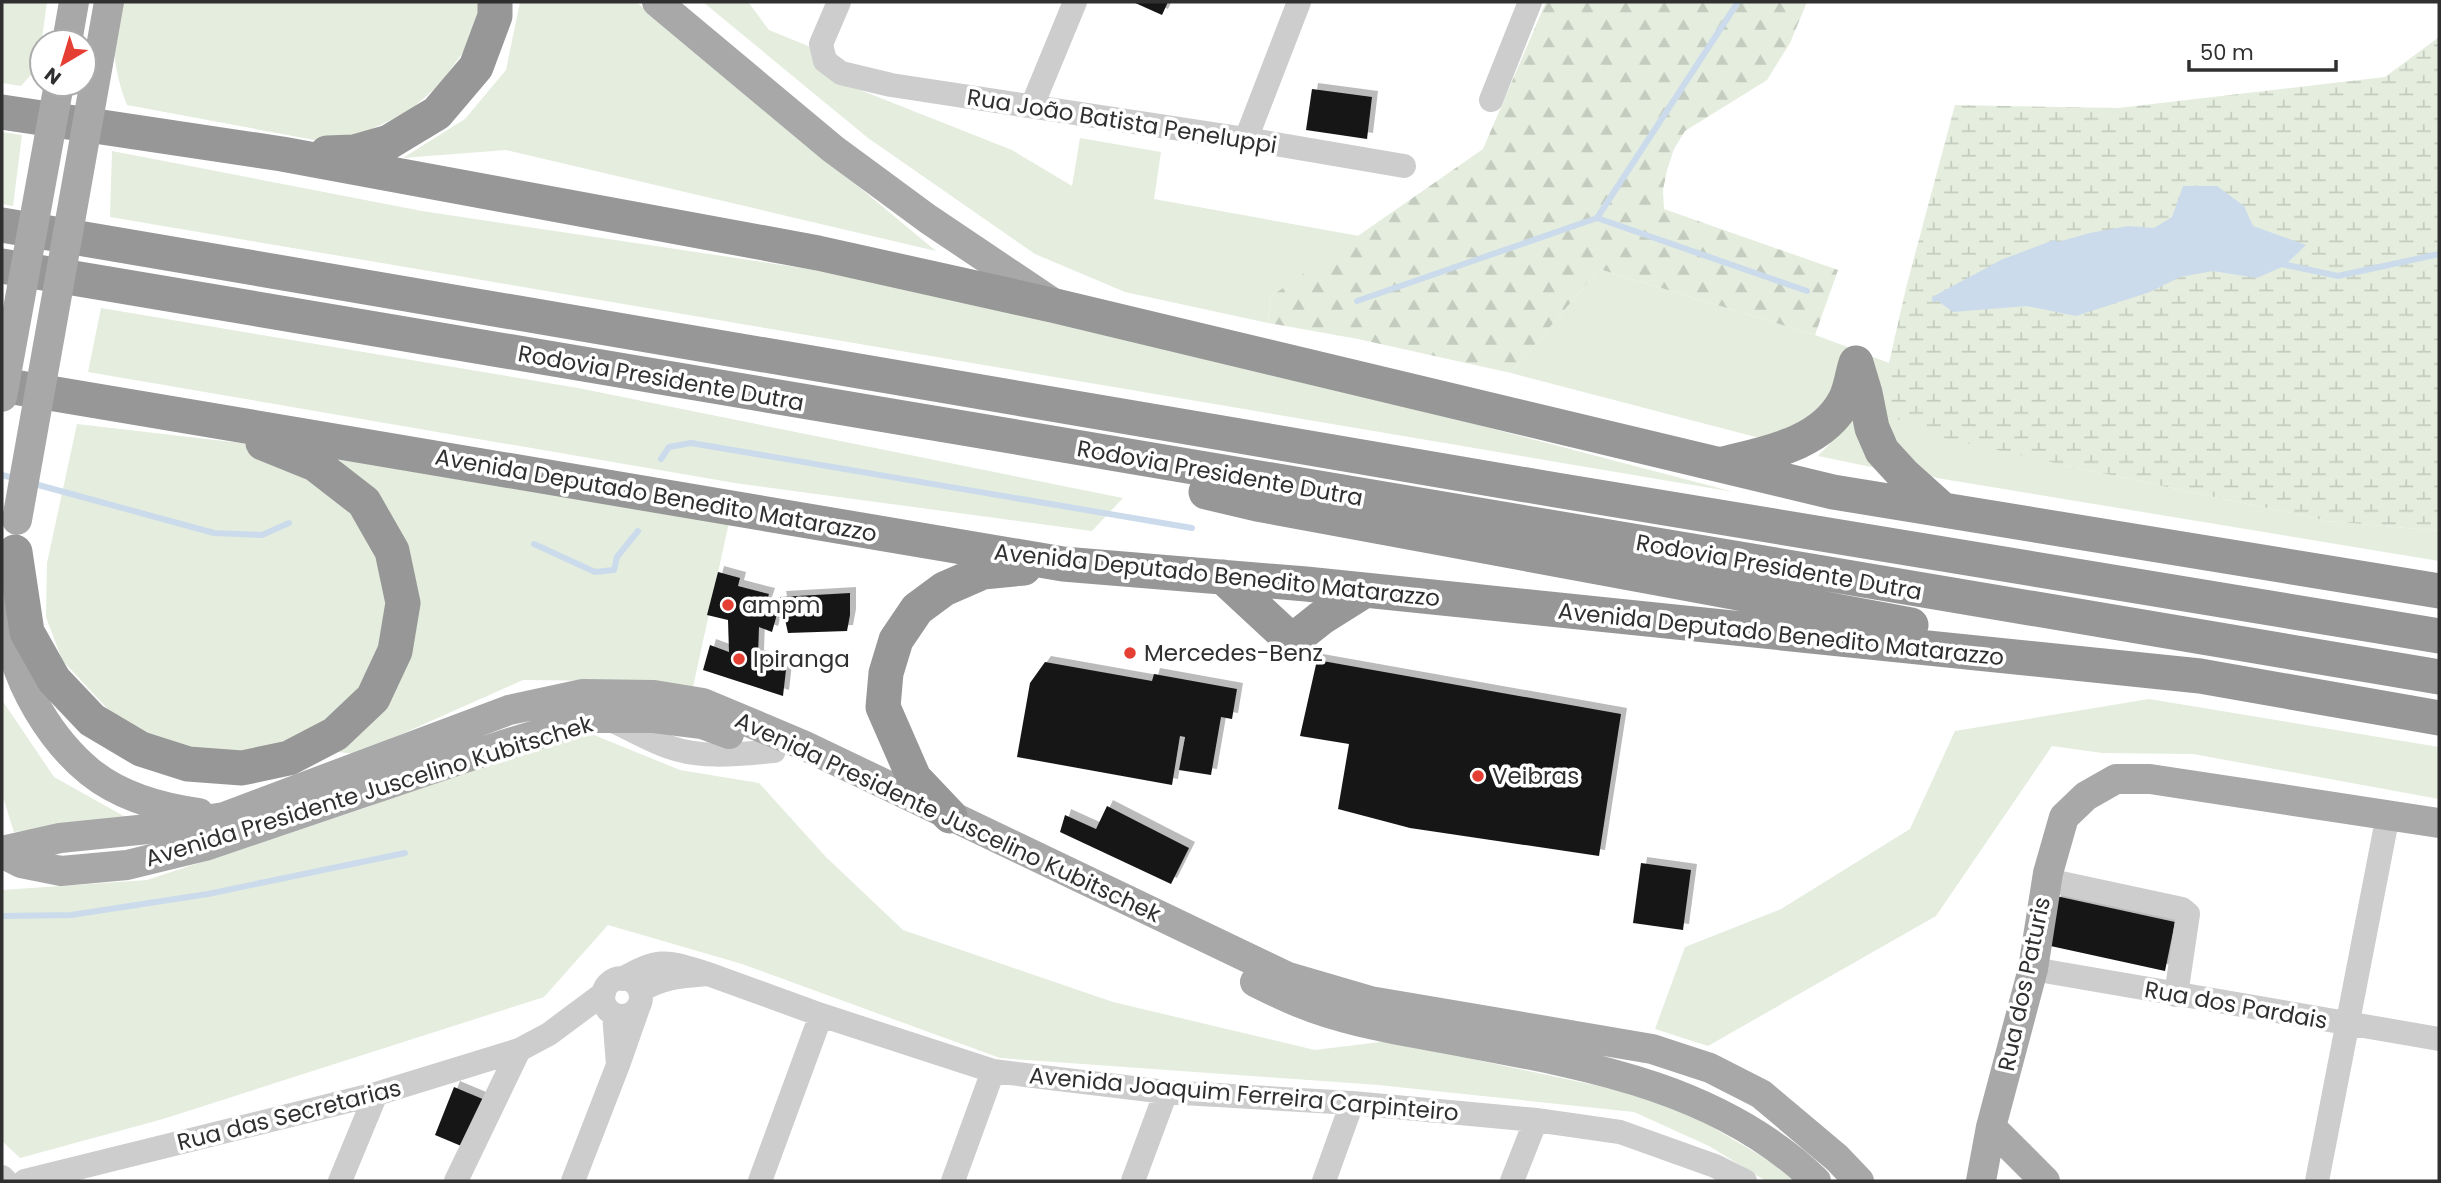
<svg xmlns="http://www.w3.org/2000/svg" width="2441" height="1183" viewBox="0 0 2441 1183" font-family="Poppins,sans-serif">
	<defs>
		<pattern id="forest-firs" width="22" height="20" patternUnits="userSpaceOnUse" patternTransform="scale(1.75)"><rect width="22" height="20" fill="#e4edde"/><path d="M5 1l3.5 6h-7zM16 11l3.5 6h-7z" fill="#c4ccbf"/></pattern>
		<pattern id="wetland-marsh" width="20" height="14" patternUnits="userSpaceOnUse" patternTransform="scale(1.75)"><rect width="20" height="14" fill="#e4edde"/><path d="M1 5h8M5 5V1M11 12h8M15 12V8" fill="none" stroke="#c4ccbf"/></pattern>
		<filter id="shadow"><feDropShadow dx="6" dy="-6" stdDeviation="0" flood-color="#0004"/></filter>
	</defs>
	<rect width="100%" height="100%" fill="#fff"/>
	<!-- green -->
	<path fill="#e4edde" d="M2,2H47L38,67L21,86L2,83Z
		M115,2H484L471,41L441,83L408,112L361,134L325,142L127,105C114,74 110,35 115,2Z
		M520,2H636L936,251L506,150L403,158L465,119L506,70Z
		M703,2H748L769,30L813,48L855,88L1012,150L1072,186L1080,138L1161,152L1154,199L1359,236L1270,297L1268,323L1125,292L1035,254L868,138Z
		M2,132L22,135L13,206L2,204Z
		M112,151L422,211L983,295L1734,492L110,217Z
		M1599,269L1815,335L1856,350L1825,418L1775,442L1511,373Z
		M101,308L578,388L1123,498L1092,531L735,483L88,372Z
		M1860,352L1889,363V414L2068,466L2328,521L2439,531V561L1937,478L1909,469L1897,459Z
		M1861,405L1881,469L1818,456L1844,429Z
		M77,424L379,459L731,513L693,687L609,681L523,680L357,754L278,746L243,755L184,754L118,720L62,660L46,617L47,563Z
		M2149,699L2439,747V799L2193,754L2102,753L2052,746L1936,916L1708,1046L1655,1029L1685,947L1781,909L1910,829L1955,731Z
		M2,700L54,777L138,824L57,827L14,832L2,794Z
		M594,735L680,770L759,783L826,857L903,930L1113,1002L1315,1050L1388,1041L1636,1094L1697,1118L1803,1181H1766L1709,1146L1634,1112L1378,1085L1000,1058L742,964L608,925L544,997L163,1119L20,1158L2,1141V890L147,880L365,808L528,744Z"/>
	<!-- forest -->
	<path fill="url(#forest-firs)" d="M1546,2H1807L1790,43L1767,80L1685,131L1674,149L1667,170L1663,190L1664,209L1838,270L1815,335L1599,269L1511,373L1358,339L1268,323L1270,297L1483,149Z"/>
	<!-- wetland -->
	<path fill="url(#wetland-marsh)" d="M2439,37V531L2328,521L2068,466L1922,433L1889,414V363L1906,288L1955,105L2118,108L2385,77Z"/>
	<!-- water -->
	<path fill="#cbdbec" d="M2183,186H2217L2244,206L2253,226L2306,245L2284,266L2257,278L2213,271L2180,277L2150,292L2076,316L2027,306L1953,312L1935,299L2004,262L2054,243L2090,233L2128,226L2154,228L2172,217Z"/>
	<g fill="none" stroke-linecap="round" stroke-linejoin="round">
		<!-- stream -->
		<path stroke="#cbdbec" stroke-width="6" d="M1597,218L1738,2
			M2277,263L2338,276L2439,254
			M1935,299L2004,262L2054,243L2057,245
			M1357,301L1597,218L1807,291
			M661,459L669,447L691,443L1192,528
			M2,475L17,479
			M31,483L214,533L262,535L289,523
			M534,544L595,572L614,570L617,557L638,531
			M2,916L71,915L208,894L405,853"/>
	</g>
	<!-- building -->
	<path fill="#171717" filter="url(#shadow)" d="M1133,2H1168L1162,15Z
		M1312,89L1372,97L1367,139L1306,130Z
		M718,572L740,578L738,586L769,594L766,603L779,607L772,632L759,627L758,656L787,661L783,696L703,670L710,645L729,652L728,620L707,615Z
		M850,593V615L847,631L788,633L780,597Z
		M1317,660L1621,714L1599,856L1410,828L1338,809L1349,744L1300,736Z
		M1045,662L1152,681L1154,674L1237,689L1232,719L1221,717L1211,775L1179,770L1185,737L1180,736L1172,785L1017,757L1030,683Z
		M1107,806L1189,848L1171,884L1060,832L1065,815L1096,829Z
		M1641,863L1691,870L1683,930L1633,923Z
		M2056,896L2175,922L2165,971L2046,945Z
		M454,1087L485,1100L466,1148L435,1135Z"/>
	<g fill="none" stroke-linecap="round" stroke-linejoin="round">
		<!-- minor -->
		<path stroke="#cdcdcd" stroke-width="24" d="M839,2L821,44L825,61L841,73L891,85L1246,139L1404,166
			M1491,100L1530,2
			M1032,106L1075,2
			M1246,139L1299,2
			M609,719C629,728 649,740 669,747C702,759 740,754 774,751
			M2047,880L2182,909L2188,914L2176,995
			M2033,969L2439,1039
			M708,974L821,1015L993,1071L1166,1092L1352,1103L1536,1120L1620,1132L1715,1166L1745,1181
			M603 997a19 19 0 1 1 38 0a19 19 0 1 1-38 0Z
			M622,979C661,957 666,961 708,974C682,976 662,977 640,991
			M614,1014L618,1065L638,1008
			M2,1177L6,1181
			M25,1181L376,1094L519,1050L549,1034L604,993
			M340,1181L376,1094
			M456,1181L519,1050
			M573,1181L618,1065
			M760,1181L821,1015
			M953,1181L993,1071
			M1133,1181L1166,1092
			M1324,1181L1352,1103
			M1512,1181L1536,1120
			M2317,1181L2388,815"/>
		<!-- major -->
		<path stroke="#a8a8a8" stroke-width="30" d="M657,2L833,149L928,219L1050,301
			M67,42L74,2
			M12,594C11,607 8,623 10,637C18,686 52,741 90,772C121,797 162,808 199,813
			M2,851L60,838L148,829L224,817L509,710L583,694L654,695L703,703L803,745L1288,977L1370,1001L1652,1049L1710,1068L1761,1094L1837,1158L1859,1181
			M2,853L21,863L61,871L127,865L205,846L506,744L591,718H654L702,724L729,734
			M1255,982C1269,989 1283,996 1298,1002C1343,1021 1394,1029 1442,1038C1574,1063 1715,1083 1816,1181
			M1991,1127L2045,1181
			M1981,1181L1991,1127L2033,969L2048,873L2064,817L2086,796L2116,779H2150L2439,823"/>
		<!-- highway -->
		<path stroke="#979797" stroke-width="35" d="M2,112L282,154L818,253L1056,306L1833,492L2439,591
			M327,153L354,152L389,142L437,113L476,67L495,16V2
			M2,225L1556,490L2439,636
			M2,266L2439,677
			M1856,363L1865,393L1872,428L1882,451L1904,475L1943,510
			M2,385L1063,564L1306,584L2200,676L2439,718
			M1723,464C1767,453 1822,444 1845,400C1851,389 1852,375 1856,363
			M1206,492L1257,504L1911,625
			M15,552L27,632L54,680L92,720L141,749L188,764L242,768L289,758L335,734L373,698L395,651L403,603L392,551L364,502L315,464L263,443
			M1223,577L1292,641L1321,618L1364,591
			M950,816L914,778L883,707L886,673L896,640L917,609L944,589L983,572L1024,568"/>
		<!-- major-bridge -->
		<path stroke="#a8a8a8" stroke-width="30" d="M2,397L59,84
			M17,520L109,2"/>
	</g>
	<!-- markers -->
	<g fill="#e53f34" stroke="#fff" stroke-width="2.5">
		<circle cx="728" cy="605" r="7"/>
		<circle cx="1130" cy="653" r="7"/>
		<circle cx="739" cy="659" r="7"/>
		<circle cx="1478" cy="776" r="7"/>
	</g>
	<g text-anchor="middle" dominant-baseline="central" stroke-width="7" stroke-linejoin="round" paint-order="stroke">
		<!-- street labels -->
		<g font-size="23" fill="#303030" stroke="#fff">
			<text transform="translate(1122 121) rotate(9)">Rua João Batista Peneluppi</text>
			<text transform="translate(661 378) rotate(10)">Rodovia Presidente Dutra</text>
			<text transform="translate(1220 473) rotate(10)">Rodovia Presidente Dutra</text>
			<text transform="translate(656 495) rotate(10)">Avenida Deputado Benedito Matarazzo</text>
			<text transform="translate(1779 567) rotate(10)">Rodovia Presidente Dutra</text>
			<text transform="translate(1217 575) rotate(6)">Avenida Deputado Benedito Matarazzo</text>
			<text transform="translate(1781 634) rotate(6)">Avenida Deputado Benedito Matarazzo</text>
			<text transform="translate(369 791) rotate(-17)">Avenida Presidente Juscelino Kubitschek</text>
			<text transform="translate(948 817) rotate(25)">Avenida Presidente Juscelino Kubitschek</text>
			<text transform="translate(2024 984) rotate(-78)">Rua dos Paturis</text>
			<text transform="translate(2236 1005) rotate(10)">Rua dos Pardais</text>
			<text transform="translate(1244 1094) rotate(5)">Avenida Joaquim Ferreira Carpinteiro</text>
			<text transform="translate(289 1115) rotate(-14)">Rua das Secretarias</text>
		</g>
		<!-- poi labels -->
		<g font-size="23" fill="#303030" stroke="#fff" text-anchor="start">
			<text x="742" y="605">ampm</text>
			<text x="1144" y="653">Mercedes-Benz</text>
			<text x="753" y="659">Ipiranga</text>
			<text x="1492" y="776">Veibras</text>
		</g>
	</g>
	<!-- border -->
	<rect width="2441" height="1183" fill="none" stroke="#303030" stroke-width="7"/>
	<!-- north arrow -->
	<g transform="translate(63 63) rotate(218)"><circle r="33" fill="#ffffff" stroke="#acacac" stroke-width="2"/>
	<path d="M0-5L12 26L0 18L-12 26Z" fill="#e53f34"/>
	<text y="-10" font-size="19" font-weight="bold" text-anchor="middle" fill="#303030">N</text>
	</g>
	<!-- scale -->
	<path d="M2189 60v10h147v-10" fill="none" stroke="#303030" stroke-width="3.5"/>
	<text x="2200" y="60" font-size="21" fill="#303030" stroke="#ffffff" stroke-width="5" paint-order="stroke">50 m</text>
</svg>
